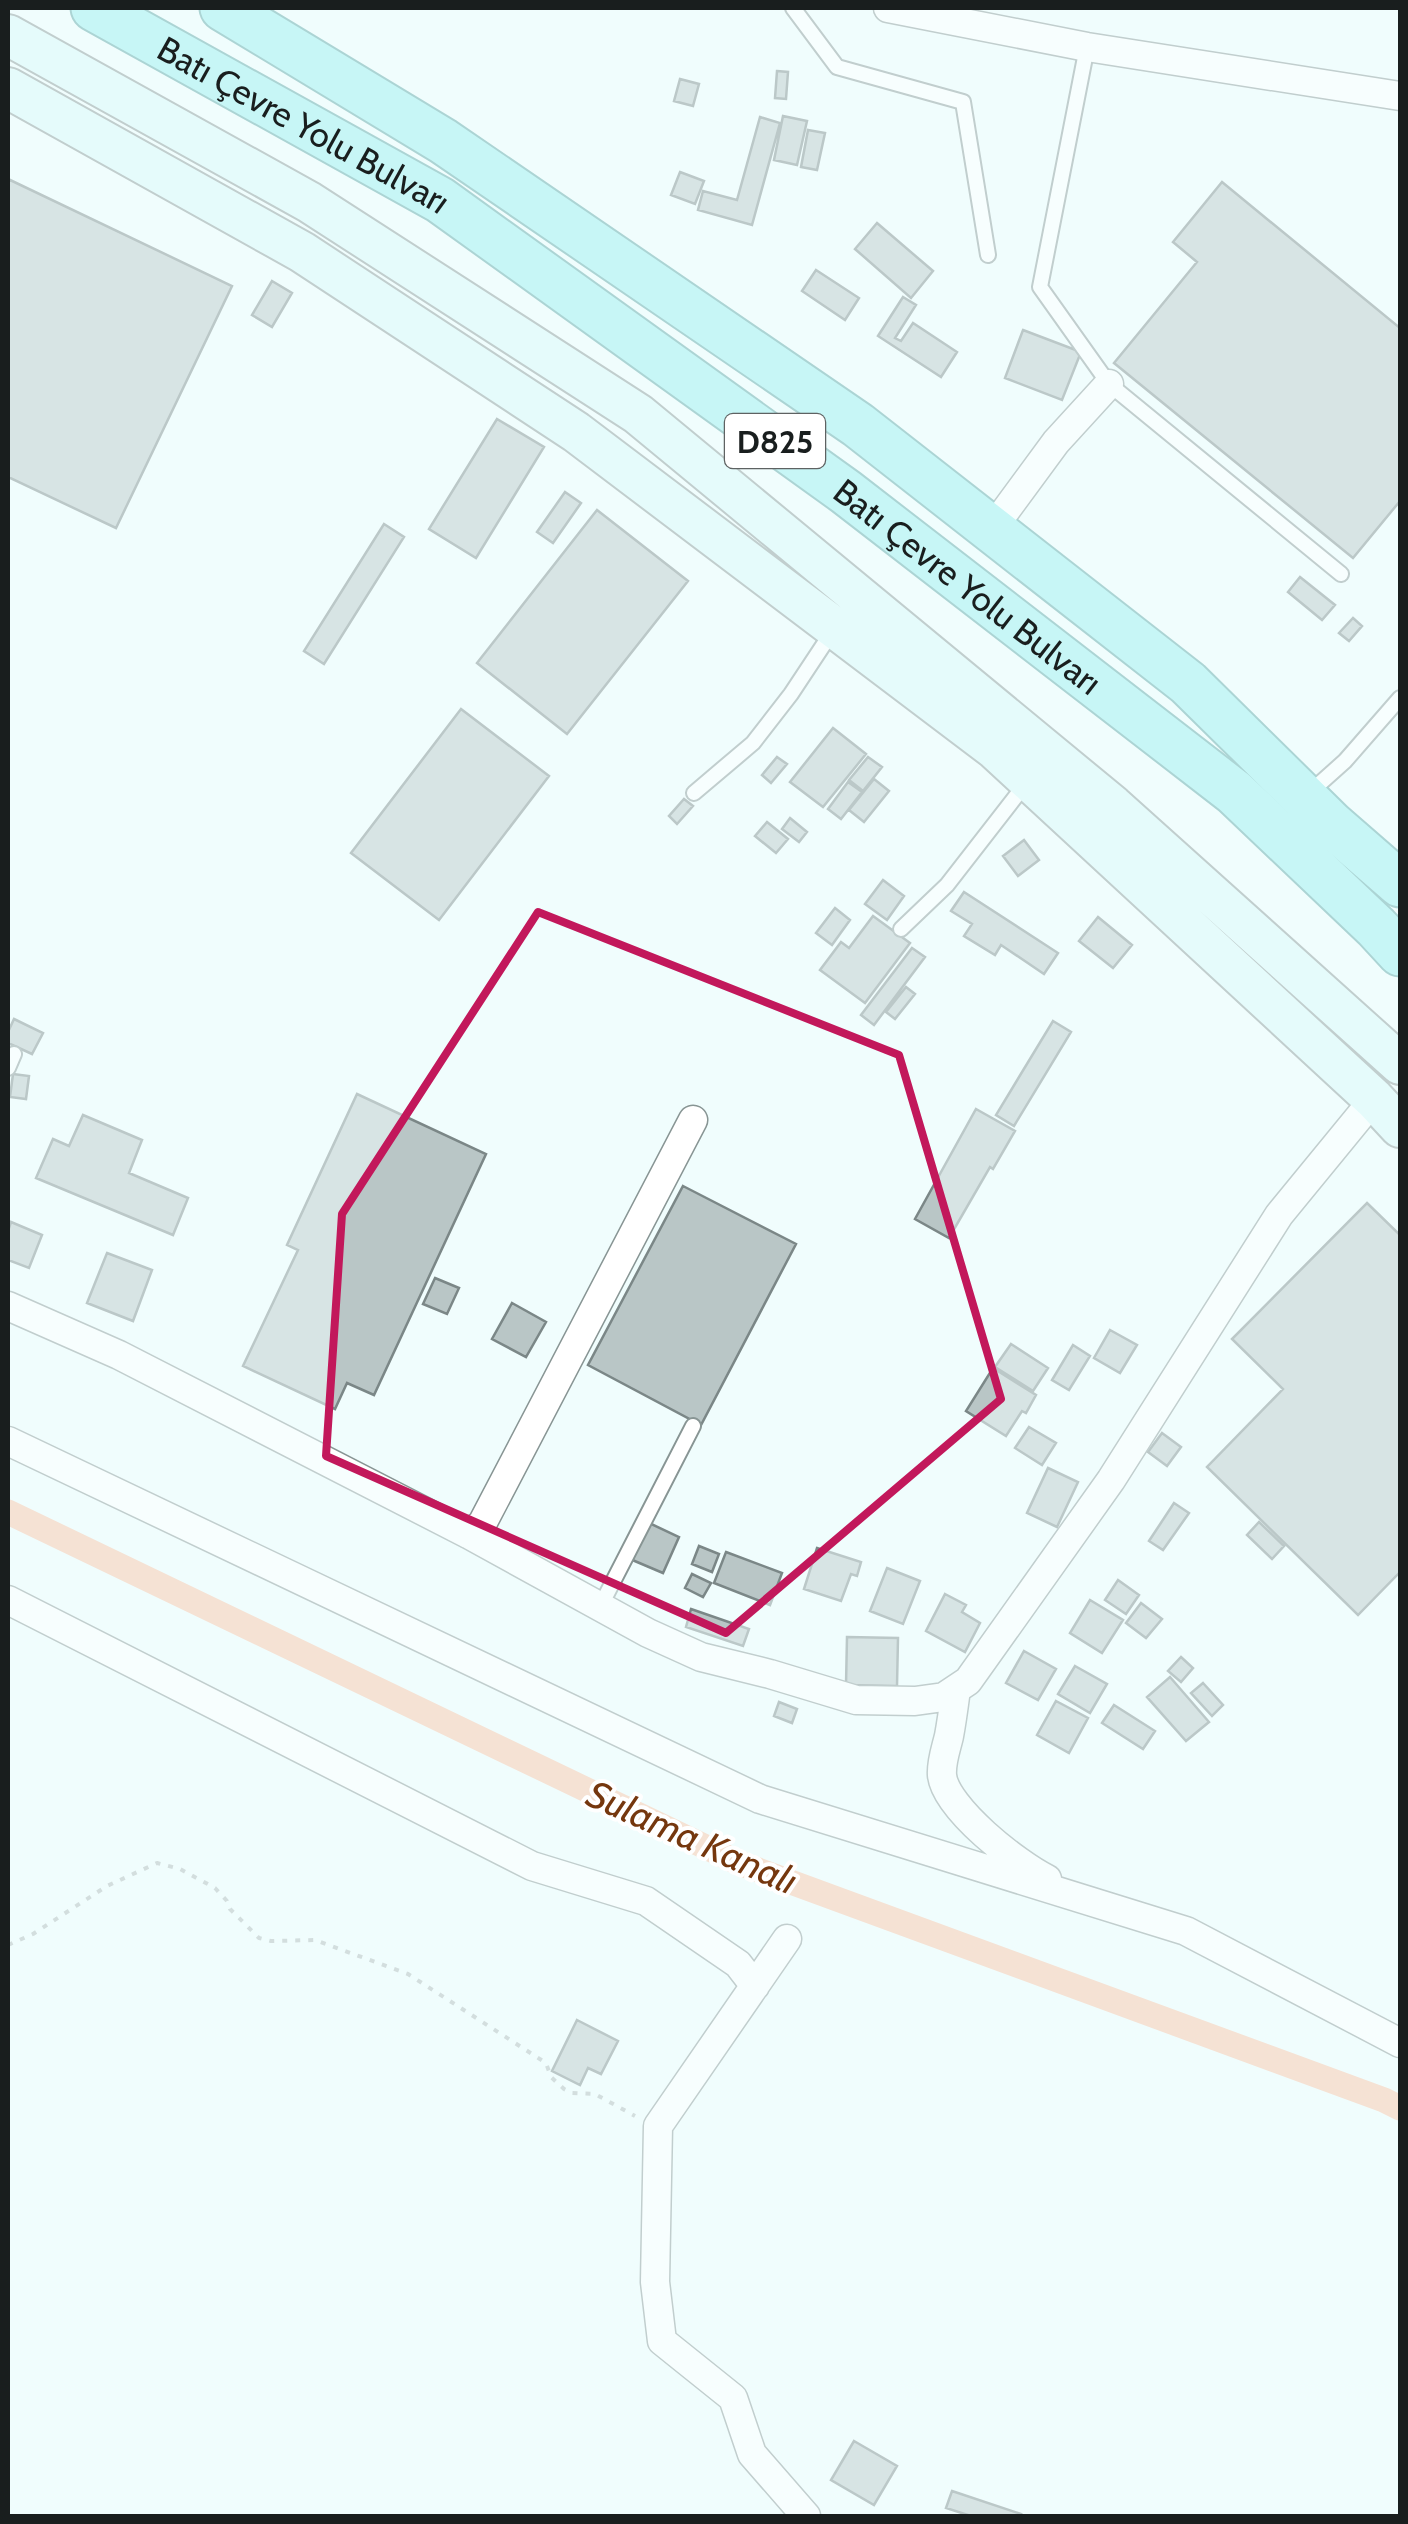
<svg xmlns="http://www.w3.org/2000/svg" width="1408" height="2524" viewBox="0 0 1408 2524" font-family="Cabin,sans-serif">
	<rect width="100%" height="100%" fill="#f0fdfd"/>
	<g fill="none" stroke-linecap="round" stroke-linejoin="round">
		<!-- canal -->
		<path stroke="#fac1a3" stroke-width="25" d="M8,1512L739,1863L1384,2100L1400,2108"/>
	</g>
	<!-- building -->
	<path fill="#b9c6c6" stroke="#7b8787" stroke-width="2.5" d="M777,71L788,72L786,99L775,98Z
		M680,79L699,84L693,106L674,101Z
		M783,116L807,121L797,165L774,160Z
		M760,117L780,123L752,225L698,210L703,191L737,200Z
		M808,130L825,133L817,170L801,167Z
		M680,172L704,181L695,204L671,195Z
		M8,179L232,286L116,528L8,477Z
		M1222,182L1400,328V501L1353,558L1114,363L1197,262L1173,242Z
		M877,223L933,271L911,298L855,249Z
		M816,270L859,298L845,320L802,291Z
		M272,281L292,293L272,327L252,315Z
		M903,297L916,305L895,338L901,341L913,323L957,352L941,377L878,336Z
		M1023,330L1081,352L1062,400L1005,378Z
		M497,419L544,447L476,558L429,529Z
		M565,492L581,503L553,543L537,532Z
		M597,510L688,581L567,734L477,663Z
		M384,524L404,537L324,664L304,651Z
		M1300,577L1335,605L1322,620L1288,592Z
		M1353,618L1362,626L1349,641L1339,633Z
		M461,709L549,776L439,920L351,853Z
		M833,728L866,754L823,807L790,782Z
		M777,757L787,764L771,783L762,775Z
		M868,757L882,767L863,791L849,780Z
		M874,779L889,791L864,822L849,810Z
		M848,782L862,792L841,819L828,809Z
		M684,799L693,806L677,824L669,816Z
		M790,818L807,832L799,842L782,829Z
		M767,822L788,839L776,853L755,836Z
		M1024,840L1039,860L1018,876L1003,856Z
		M883,880L904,896L887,920L865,904Z
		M964,892L1058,953L1044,974L1001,945L995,955L964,936L972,924L951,911Z
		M835,908L850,920L832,945L816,933Z
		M873,916L910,943L865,1003L820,970L841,942L849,948Z
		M1098,917L1132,945L1113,968L1079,941Z
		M912,948L925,957L874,1025L861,1015Z
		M906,987L915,994L895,1019L886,1012Z
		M14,1019L43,1033L32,1054L8,1043V1032Z
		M1053,1021L1071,1032L1014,1126L996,1115Z
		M13,1074L29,1076L26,1099L10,1097Z
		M357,1094L486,1154L374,1395L347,1383L335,1409L243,1366L298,1250L287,1245Z
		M976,1109L1015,1131L993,1169L990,1167L949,1238L915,1219Z
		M83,1115L142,1140L129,1173L188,1198L173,1235L36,1178L53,1139L69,1146Z
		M683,1186L796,1244L701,1425L588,1365Z
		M1367,1203L1400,1235V1572L1358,1615L1207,1467L1283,1389L1232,1339Z
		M11,1222L42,1235L29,1268L8,1260V1231Z
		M107,1253L152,1270L133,1321L87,1303Z
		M435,1278L459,1288L447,1314L423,1304Z
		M512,1303L546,1322L526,1357L492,1339Z
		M1110,1330L1137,1345L1120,1373L1094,1358Z
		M1011,1344L1048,1368L1033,1391L995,1367Z
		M1073,1345L1090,1356L1069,1390L1052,1380Z
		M993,1368L1036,1395L1026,1413L1022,1411L1006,1436L966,1411Z
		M1029,1427L1056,1443L1042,1465L1015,1448Z
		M1162,1433L1181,1447L1167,1466L1148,1452Z
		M1048,1468L1078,1482L1057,1527L1027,1513Z
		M1174,1503L1189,1513L1163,1550L1149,1541Z
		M647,1522L679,1537L663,1573L630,1559Z
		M1259,1522L1284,1546L1272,1559L1247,1535Z
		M699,1546L719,1554L712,1572L692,1564Z
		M817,1548L861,1562L857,1576L851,1574L841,1601L804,1589Z
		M726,1552L782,1573L770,1605L714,1583Z
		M887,1568L920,1581L903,1624L870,1611Z
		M692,1574L711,1583L703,1597L685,1588Z
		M1118,1580L1139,1595L1126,1614L1105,1600Z
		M945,1594L966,1605L962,1612L980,1623L965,1652L926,1631Z
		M1090,1600L1123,1620L1102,1653L1070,1633Z
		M1141,1603L1162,1619L1146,1638L1126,1623Z
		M691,1609L749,1629L743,1646L686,1627Z
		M847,1637L898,1638L897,1686L846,1685Z
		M1024,1651L1056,1669L1038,1700L1006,1683Z
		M1181,1657L1193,1668L1181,1682L1168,1671Z
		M1075,1666L1107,1684L1090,1713L1058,1694Z
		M1170,1677L1209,1722L1186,1741L1147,1697Z
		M1203,1683L1223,1705L1212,1716L1191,1693Z
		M1056,1701L1088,1718L1069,1753L1037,1735Z
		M779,1702L797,1709L792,1723L774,1716Z
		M1114,1705L1155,1731L1143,1749L1102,1723Z
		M577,2020L618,2041L601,2074L588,2068L580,2085L552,2071Z
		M854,2441L897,2466L874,2505L831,2480Z
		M952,2491L1021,2514L1020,2516H971L946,2508Z"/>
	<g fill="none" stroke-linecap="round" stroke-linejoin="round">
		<!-- service casing -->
		<g stroke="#889594" stroke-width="18">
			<path id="service" d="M793,8L837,67L963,102L988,255
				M1087,47L1040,287L1109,384L1341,574
				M694,793L753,743L791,694L832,632
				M1307,795L1345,761L1400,698
				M901,929L947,885L1027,782
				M8,1068L14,1054
				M600,1607L693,1426"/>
		</g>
		<!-- minor casing -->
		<g stroke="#889594" stroke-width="31">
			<path id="minor" d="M888,8L1087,47L1400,96
				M992,529L1056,442L1109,384
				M8,1306L119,1355L468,1534L648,1633L701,1657L770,1674L856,1700L915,1701L944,1697L968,1681L1111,1480L1279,1215L1374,1099
				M8,1441L760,1799L1186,1931L1400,2043
				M468,1534L482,1524L693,1120
				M8,1600L532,1866L646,1901L738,1964L755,1986
				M956,1689C954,1704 952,1720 949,1736C946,1749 941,1762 942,1775C945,1808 1018,1865 1047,1879
				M787,1939L658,2126L655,2282L662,2341L733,2398L752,2454L806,2516"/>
		</g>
		<!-- secondary casing -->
		<g stroke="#889594" stroke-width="44">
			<path id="secondary" d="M8,35L309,202L638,414L1113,806L1400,1064
				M8,88L302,252L576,432L995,749L1374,1099L1400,1127"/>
		</g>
		<!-- trunk casing -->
		<g stroke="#59a3a3" stroke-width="49">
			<g id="trunk">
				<path id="s1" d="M94,8L440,200L846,492L1234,792L1376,927L1400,953"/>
				<path d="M223,8L443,141L858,425L1188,683L1331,824L1400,884"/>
			</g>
		</g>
		<!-- path -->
		<path stroke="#afb9b9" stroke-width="4" stroke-dasharray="5 8" stroke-linecap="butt" d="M8,1945L33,1934L107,1886L157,1863L180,1869L215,1888L227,1901L230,1909L259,1938L271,1941L315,1940L408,1974L546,2063L551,2077L564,2089L572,2093L595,2094L635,2116"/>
		<!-- service -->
		<use href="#service" stroke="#fff" stroke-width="14"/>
		<!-- minor -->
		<use href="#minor" stroke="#fff" stroke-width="28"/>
		<!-- secondary -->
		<use href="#secondary" stroke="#d8f9f9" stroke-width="40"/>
		<!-- trunk -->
		<use href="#trunk" stroke="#96eeee" stroke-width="45"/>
	</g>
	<!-- marked area -->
	<path d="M0 0H1408V2524H0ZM538,912L899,1055L1001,1399L726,1633L326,1456L342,1214Z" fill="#f0fdfd" fill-opacity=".55" fill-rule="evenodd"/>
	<path fill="none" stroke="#c2185b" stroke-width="8" stroke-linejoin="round" d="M538,912L899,1055L1001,1399L726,1633L326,1456L342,1214Z"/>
	<g text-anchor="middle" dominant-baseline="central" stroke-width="8" stroke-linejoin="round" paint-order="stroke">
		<!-- shield labels -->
		<rect fill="#fff" stroke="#5e6262" stroke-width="2.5" x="725" y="414" width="100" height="54" rx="8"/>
		<g font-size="32" font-weight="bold" fill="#191e1e">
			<text x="775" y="441">D825</text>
		</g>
		<!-- street labels -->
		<g font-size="35" fill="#191e1e" stroke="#fff">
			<text stroke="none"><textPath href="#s1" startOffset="240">Batı Çevre Yolu Bulvarı</textPath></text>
			<text stroke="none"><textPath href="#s1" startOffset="1050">Batı Çevre Yolu Bulvarı</textPath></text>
		</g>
		<!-- water labels -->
		<g font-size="38" font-style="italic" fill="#75370e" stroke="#fff">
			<text transform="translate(692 1837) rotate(24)">Sulama Kanalı</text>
		</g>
	</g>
	<!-- border -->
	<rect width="1408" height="2524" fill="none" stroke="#191e1e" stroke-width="20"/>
</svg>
